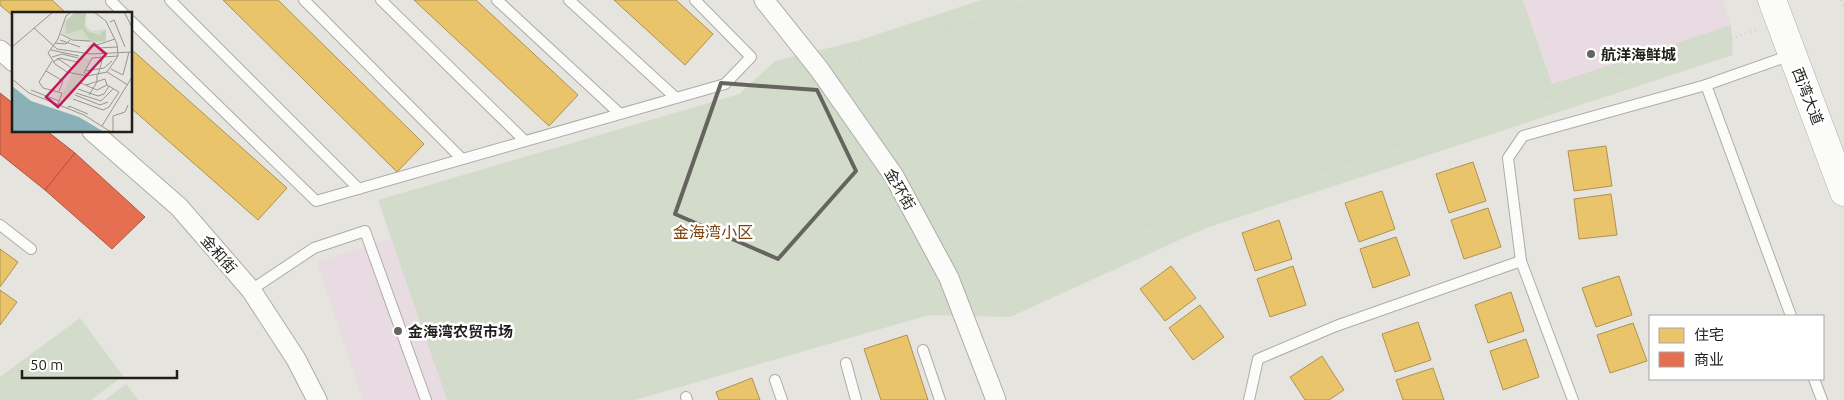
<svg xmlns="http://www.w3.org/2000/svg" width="1844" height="400" viewBox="0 0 1844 400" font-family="Ubuntu,'Noto Sans SC',sans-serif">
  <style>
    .commercial { fill: #e8dbe1 }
    .green { fill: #d3dccb }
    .homes { fill: #e9c46a; stroke: #ad9252 }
    .shops { fill: #e76f51; stroke: #ac5741 }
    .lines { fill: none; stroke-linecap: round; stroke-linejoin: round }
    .service-casing { stroke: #aeaca8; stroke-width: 12 }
    .minor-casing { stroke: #aeaca8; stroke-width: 21 }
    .secondary-casing { stroke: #aeaca8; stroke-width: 29 }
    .path { stroke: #d1d0ce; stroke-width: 3; stroke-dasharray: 1 4; stroke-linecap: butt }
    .service { stroke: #fbfbfa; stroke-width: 10 }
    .minor { stroke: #fbfbfa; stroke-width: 19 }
    .secondary { stroke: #fbfbfa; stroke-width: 28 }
    .marked { fill: none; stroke: #66645f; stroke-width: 4; stroke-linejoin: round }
    .poi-dot { fill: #66645f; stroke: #fff; stroke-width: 2 }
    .labels { text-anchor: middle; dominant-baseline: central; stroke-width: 5; stroke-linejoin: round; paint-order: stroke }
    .poi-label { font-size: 15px; font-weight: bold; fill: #211f1b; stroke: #fff; text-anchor: start }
    .street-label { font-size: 15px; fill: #211f1b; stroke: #fff }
    .neighbourhood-label { font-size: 16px; fill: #7d4310; stroke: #fff }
    .inset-road { fill: none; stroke: #979590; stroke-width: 1 }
    .view { fill: #c2185b; fill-opacity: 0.15; stroke: #c2185b; stroke-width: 2.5 }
    .inset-edge { fill: none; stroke: #211f1b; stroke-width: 2.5 }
  </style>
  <rect width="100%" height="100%" fill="#e6e4de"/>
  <!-- commercial -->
  <g class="commercial">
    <path d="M1523,0H1722L1731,25L1552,84Z"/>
    <path d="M422,228L479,400H363L317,262Z"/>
  </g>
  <!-- green -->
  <g class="green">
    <path d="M981,0H1523L1552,84L1731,25L1733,55L1206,228L1010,317L929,315L635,400H447L378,200L739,94L775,61L857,41Z"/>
    <path d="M80,318L123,376L91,400H0V377Z"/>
    <path d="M126,384L138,400H105Z"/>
  </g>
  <!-- homes -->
  <g class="homes">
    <path d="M0,0H52L67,14H14V17L0,5Z"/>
    <path d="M223,0H278L424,144L397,172Z"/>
    <path d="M414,0H476L578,95L549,126Z"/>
    <path d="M614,0H676L713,34L685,65Z"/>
    <path d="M131,49L287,188L258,220L131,108Z"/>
    <path d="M1606,146L1612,186L1574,191L1568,151Z"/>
    <path d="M1473,162L1486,201L1449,213L1436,174Z"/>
    <path d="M1382,191L1395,229L1359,242L1345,203Z"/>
    <path d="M1611,194L1617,235L1579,239L1574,199Z"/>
    <path d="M1488,208L1501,247L1464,259L1451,220Z"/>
    <path d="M1279,220L1292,259L1255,271L1242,233Z"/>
    <path d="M1396,237L1410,275L1373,288L1360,249Z"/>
    <path d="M0,249L18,262L0,287Z"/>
    <path d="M1171,266L1196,298L1165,321L1140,289Z"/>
    <path d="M1293,266L1306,305L1270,317L1257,279Z"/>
    <path d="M1619,276L1632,315L1596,327L1582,288Z"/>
    <path d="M0,290L17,302L0,325Z"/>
    <path d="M1511,292L1524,331L1488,343L1475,305Z"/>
    <path d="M1200,305L1224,337L1193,360L1169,328Z"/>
    <path d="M1418,322L1431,360L1395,372L1382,334Z"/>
    <path d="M1633,323L1647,361L1610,373L1597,335Z"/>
    <path d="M907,335L928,400H881L864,349Z"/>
    <path d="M1526,339L1539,377L1503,390L1490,351Z"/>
    <path d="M1322,356L1344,390L1329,400H1305L1290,377Z"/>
    <path d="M1433,368L1444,400H1403L1396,380Z"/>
    <path d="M752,378L760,400H719L716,392Z"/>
  </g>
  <!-- shops -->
  <g class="shops">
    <path d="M0,93L14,104V131H47L75,153L45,190L0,154Z"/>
    <path d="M75,153L145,217L112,249L45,190Z"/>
  </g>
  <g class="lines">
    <defs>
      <g id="service">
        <path d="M170,0L359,189"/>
        <path d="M304,0L462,159"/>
        <path d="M381,0L525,141"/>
        <path d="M497,0L620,114"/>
        <path d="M569,0L676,98"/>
        <path d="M111,1L124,14"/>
        <path d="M131,21L316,201L725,84L751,57L695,0"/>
        <path d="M1706,85L1791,316"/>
        <path d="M0,225L31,249"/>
        <path d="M251,290L314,248L365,231L426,400"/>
        <path d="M923,350L940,400"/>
        <path d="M846,363L856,400"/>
        <path d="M1814,379L1822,400"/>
        <path d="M775,380L782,400"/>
        <path d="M686,397L687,400"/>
        <path d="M1249,400L1258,359L1336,326L1521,261"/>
        <path d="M1573,400L1521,261L1508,158L1523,136L1706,85L1791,55"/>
      </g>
      <g id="minor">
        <path d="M764,0L819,69L894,176L949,278L996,400"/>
        <path d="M0,50L14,62"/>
        <path d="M92,131L179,207L251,290L296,359L317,400"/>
      </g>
      <path id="secondary" d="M1772,0L1844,192"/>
    </defs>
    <!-- service casing -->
    <use href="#service" class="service-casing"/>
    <!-- minor casing -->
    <use href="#minor" class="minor-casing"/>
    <!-- secondary casing -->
    <use href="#secondary" class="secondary-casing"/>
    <!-- path -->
    <g class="path">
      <path d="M1041,0L858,58L928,166L985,278L1756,30"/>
      <path d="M1841,0L1844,8"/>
    </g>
    <!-- service -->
    <use href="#service" class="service"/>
    <!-- minor -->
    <use href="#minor" class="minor"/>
    <!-- secondary -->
    <use href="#secondary" class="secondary"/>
  </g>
  <!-- marked area -->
  <path class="marked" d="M721,83L817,90L856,171L778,259L675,214Z"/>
  <!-- markers -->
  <g class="poi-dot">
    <circle cx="1591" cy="54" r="5"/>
    <circle cx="398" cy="331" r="5"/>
  </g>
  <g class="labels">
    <!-- poi labels -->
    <g class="poi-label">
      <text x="1601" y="54">航洋海鲜城</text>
      <text x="408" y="331">金海湾农贸市场</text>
    </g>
    <!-- street labels -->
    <g class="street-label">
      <text transform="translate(1808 96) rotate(69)">西湾大道</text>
      <text transform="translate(900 189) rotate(60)">金环街</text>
      <text transform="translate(219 254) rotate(49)">金和街</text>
    </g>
    <!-- neighbourhood labels -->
    <g class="neighbourhood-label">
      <text x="713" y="232">金海湾小区</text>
    </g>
  </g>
  <!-- overview -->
  <g transform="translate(12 12)">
    <rect width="120" height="120" fill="#e6e4de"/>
    <path d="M63,0H74V14L80,19L94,17V29L83,32L82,36L73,35L80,31L60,27L50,21L53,10ZM68,44L78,48L56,95L59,88L51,85L47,91Z" fill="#d3dccb"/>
    <path d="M63,0L74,1L72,14L77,20L87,23L94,17V29L79,30L70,17L55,22L53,10Z" fill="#c3d0b8"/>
    <path d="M0,74L19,89L67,105L92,120H0Z" fill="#8ab1b8"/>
    <path class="inset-road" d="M59,0L54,4L46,27L36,41L43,52L55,60L75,64L95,60L106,44L105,32L94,9L82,0M112,0L120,15M98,10L102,8L113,35M22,16L45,37L79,42L120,40M49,22L60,28L78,29M48,28L68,35M43,31L54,32L58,28M85,33L103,27M0,35L41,0M86,36L106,35M39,38L67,44M40,45L50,42L66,46M45,46L61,57M40,49L27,70L31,76L50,81L46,92M41,50L48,46L65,50M99,57L111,63L117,40M34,59L51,69L47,79M74,59L92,56L100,49M95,60L116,73M75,62L72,61L80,46L91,45M86,63L91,45L106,44M0,67L17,81L72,103L99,120M74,73L93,67L95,73M66,77L86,84L92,82L97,74M19,78L47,89M64,81L89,89L101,77M63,83L88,93L96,90M77,83L85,70V63M61,87L91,98L97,95L107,80L95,73L85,78L69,71M56,96L57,94L76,102M90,114L120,65M101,120V104L113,100L116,93"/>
    <path class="view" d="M82,32L94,42L46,95L34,85Z"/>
    <rect width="120" height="120" class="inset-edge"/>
  </g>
  <!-- legend -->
  <rect x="1649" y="315" width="175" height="65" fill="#ffffff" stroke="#a6a5a4"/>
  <rect x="1659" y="328" width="25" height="15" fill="#e9c46a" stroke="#a6a5a4"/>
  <text x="1694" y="340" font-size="15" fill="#211f1b">住宅</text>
  <rect x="1659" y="352" width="25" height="15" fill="#e76f51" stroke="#a6a5a4"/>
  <text x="1694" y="365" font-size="15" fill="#211f1b">商业</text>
  <!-- scale -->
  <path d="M22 370v8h155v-8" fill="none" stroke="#211f1b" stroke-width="2.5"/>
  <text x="30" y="370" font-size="15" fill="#211f1b" stroke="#ffffff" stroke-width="4" paint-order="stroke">50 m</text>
</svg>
